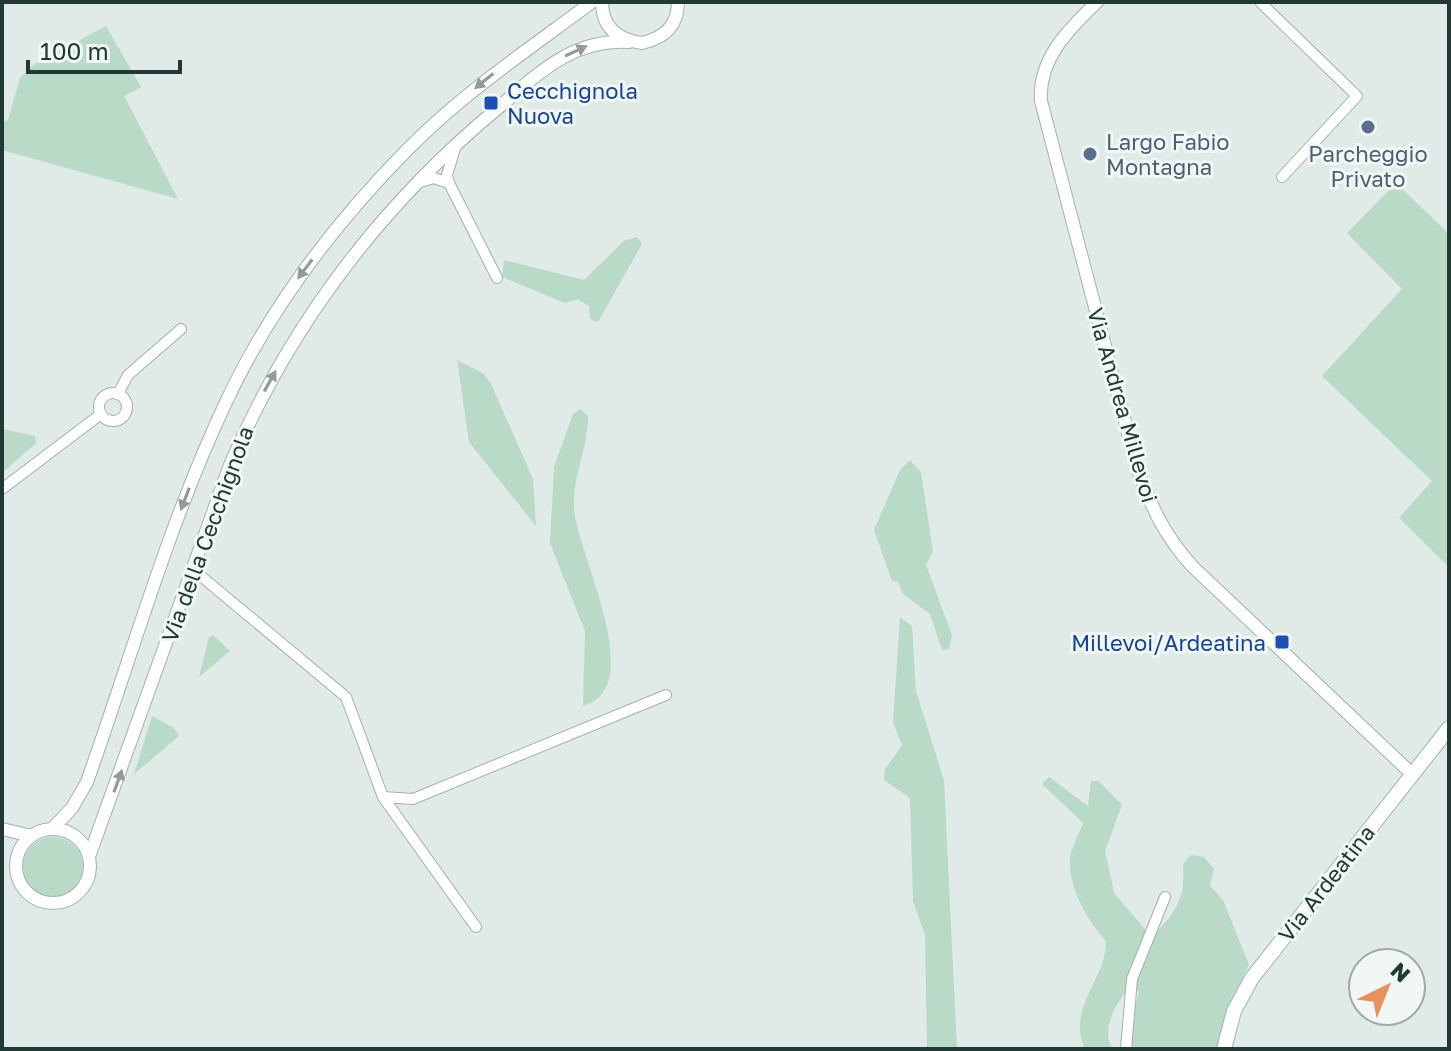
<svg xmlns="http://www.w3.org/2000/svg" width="1451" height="1051" viewBox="0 0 1451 1051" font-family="'Golos Text',sans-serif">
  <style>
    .green { fill: #b9dac6 }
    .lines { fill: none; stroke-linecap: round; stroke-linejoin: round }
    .minor-casing { stroke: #a3b1ad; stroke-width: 12 }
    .tertiary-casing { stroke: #a3b1ad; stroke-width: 14 }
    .secondary-casing { stroke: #9fb5af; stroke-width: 16 }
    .minor { stroke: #fff; stroke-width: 10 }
    .tertiary { stroke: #fff; stroke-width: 12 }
    .secondary { stroke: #fff; stroke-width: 14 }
    .oneway { fill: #909c9a }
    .transit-dot { fill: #1a4fb4; stroke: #f0f7f4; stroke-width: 3 }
    .service-dot { fill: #5c6f8a; stroke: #f0f7f4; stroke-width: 3 }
    .labels { text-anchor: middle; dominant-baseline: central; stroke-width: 6; stroke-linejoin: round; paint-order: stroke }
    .transit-label { font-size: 22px; fill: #164399; stroke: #f0f7f4; text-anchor: start }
    .service-label { font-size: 22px; fill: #4e5e75; stroke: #f0f7f4; text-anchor: start }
    .street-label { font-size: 22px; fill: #213935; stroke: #f0f7f4 }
  </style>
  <rect width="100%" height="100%" fill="#e0eae6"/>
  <!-- green -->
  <g class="green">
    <path d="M106,26L141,87L124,96L178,199L2,150V123L8,120L20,78L33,65Z"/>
    <path d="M1396,183L1449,234V567L1399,518L1432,481L1322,376L1402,289L1347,233Z"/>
    <path d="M637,237L642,244L598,322L590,319L589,306L578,299L565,303L502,277L504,260L584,280L624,241Z"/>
    <path d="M457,360L484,374L491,384L533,479L536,526L469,442Z"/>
    <path d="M581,409L588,417C588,448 572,477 574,508C576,552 650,687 583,706L585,631L550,543L554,467L573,414Z"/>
    <path d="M2,429L35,436L36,443L2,473Z"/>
    <path d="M910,460L921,472L933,552L926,565L952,635L949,649L942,650L930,614L903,594L898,582L892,581L874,530L900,470Z"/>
    <path d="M900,617L912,626L916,691L944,781L957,1049H927L925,935L913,901L910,798L884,780L885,769L902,746L893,722Z"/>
    <path d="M213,635L230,651L199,677L209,637Z"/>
    <path d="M152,716L174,728L179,736L134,774Z"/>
    <path d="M1049,777L1088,806L1091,781H1099L1122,805L1105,851L1114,893L1145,929L1155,933C1177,912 1186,896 1183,864L1191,855L1204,857L1214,869L1210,886L1223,900L1249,965L1226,1012L1216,1049H1129L1124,1035L1139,993L1132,983C1118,1002 1100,1025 1112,1049H1085C1066,1008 1106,981 1106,941C1087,920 1065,883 1071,853C1074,843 1080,832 1083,823L1042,784Z"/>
    <circle cx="53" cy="867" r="30"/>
  </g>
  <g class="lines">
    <defs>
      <g id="minor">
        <path d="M1260,2L1357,96L1282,177"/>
        <path d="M456,145L447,175L449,183L497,278"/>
        <path d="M417,183L434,178L449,183"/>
        <circle cx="113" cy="407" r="14"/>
        <path d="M118,394L128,375L181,329"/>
        <path d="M2,489L101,414"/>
        <path d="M196,559V570L202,577L346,697L383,797L476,927"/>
        <path d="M383,797L413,799L666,695"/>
        <path d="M1126,1049L1132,979L1165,897"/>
      </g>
      <g id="tertiary">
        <path d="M602,2C602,28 618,40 642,43C664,38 678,26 678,2"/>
        <path d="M1097,2C1068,30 1038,59 1041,101L1137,468C1151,506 1164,535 1192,566L1412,774"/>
        <circle cx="53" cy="866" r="37"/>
        <path d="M2,829L32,836"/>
        <path d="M52,829L72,808L87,782C132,655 169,522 227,400C271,307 335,223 407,150C464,92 528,50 592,2"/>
        <path d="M90,854L230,465C291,323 380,206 498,108C539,73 573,38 629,42"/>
      </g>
      <path id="secondary" d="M1224,1049L1234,1011L1252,978L1449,728"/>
    </defs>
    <!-- minor casing -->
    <use href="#minor" class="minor-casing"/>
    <!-- tertiary casing -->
    <use href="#tertiary" class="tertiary-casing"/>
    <!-- secondary casing -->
    <use href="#secondary" class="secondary-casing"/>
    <!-- minor -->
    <use href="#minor" class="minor"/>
    <!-- tertiary -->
    <use href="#tertiary" class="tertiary"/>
    <!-- secondary -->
    <use href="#secondary" class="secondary"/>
  </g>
  <!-- one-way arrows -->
  <defs><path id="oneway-solid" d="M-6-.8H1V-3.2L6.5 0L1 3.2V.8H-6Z" transform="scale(2)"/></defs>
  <g class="oneway">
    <use href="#oneway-solid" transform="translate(576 51) rotate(-25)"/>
    <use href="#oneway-solid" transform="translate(484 81) rotate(141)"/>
    <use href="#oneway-solid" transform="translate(305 269) rotate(127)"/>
    <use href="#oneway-solid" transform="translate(270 381) rotate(-61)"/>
    <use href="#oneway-solid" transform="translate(185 499) rotate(111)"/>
    <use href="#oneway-solid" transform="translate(118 781) rotate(-70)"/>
  </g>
  <!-- markers -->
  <g class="transit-dot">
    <rect x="483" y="95" width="16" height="16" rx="4"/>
    <rect x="1274" y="634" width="16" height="16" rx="4"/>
  </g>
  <g class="service-dot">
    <circle cx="1368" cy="127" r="8"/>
    <circle cx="1090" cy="154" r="8"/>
  </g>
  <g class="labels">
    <!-- transit labels -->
    <g class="transit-label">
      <text x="507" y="90">Cecchignola<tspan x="507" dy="25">Nuova</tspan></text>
      <text x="1266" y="642" text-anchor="end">Millevoi/Ardeatina</text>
    </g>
    <!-- service labels -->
    <g class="service-label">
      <text x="1106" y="141">Largo Fabio<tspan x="1106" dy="25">Montagna</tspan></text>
      <text x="1368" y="153" text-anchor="middle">Parcheggio<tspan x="1368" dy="25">Privato</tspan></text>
    </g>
    <!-- street labels -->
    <g class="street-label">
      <text transform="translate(1123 405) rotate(74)">Via Andrea Millevoi</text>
      <text transform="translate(207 534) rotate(-70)">Via della Cecchignola</text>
      <text transform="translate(1326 883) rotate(-52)">Via Ardeatina</text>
    </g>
  </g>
  <!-- border -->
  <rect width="1451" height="1051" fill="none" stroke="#213935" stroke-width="8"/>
  <!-- north arrow -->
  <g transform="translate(1387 987) rotate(43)"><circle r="38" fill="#f0f7f4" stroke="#9daba8" stroke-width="2"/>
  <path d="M0-6L14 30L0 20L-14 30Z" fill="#ea905d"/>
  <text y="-12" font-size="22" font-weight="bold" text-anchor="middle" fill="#213935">N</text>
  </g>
  <!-- scale -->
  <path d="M28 60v12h152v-12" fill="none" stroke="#213935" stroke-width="4"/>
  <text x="40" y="60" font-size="24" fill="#213935" stroke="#f0f7f4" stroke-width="6" paint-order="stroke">100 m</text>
</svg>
